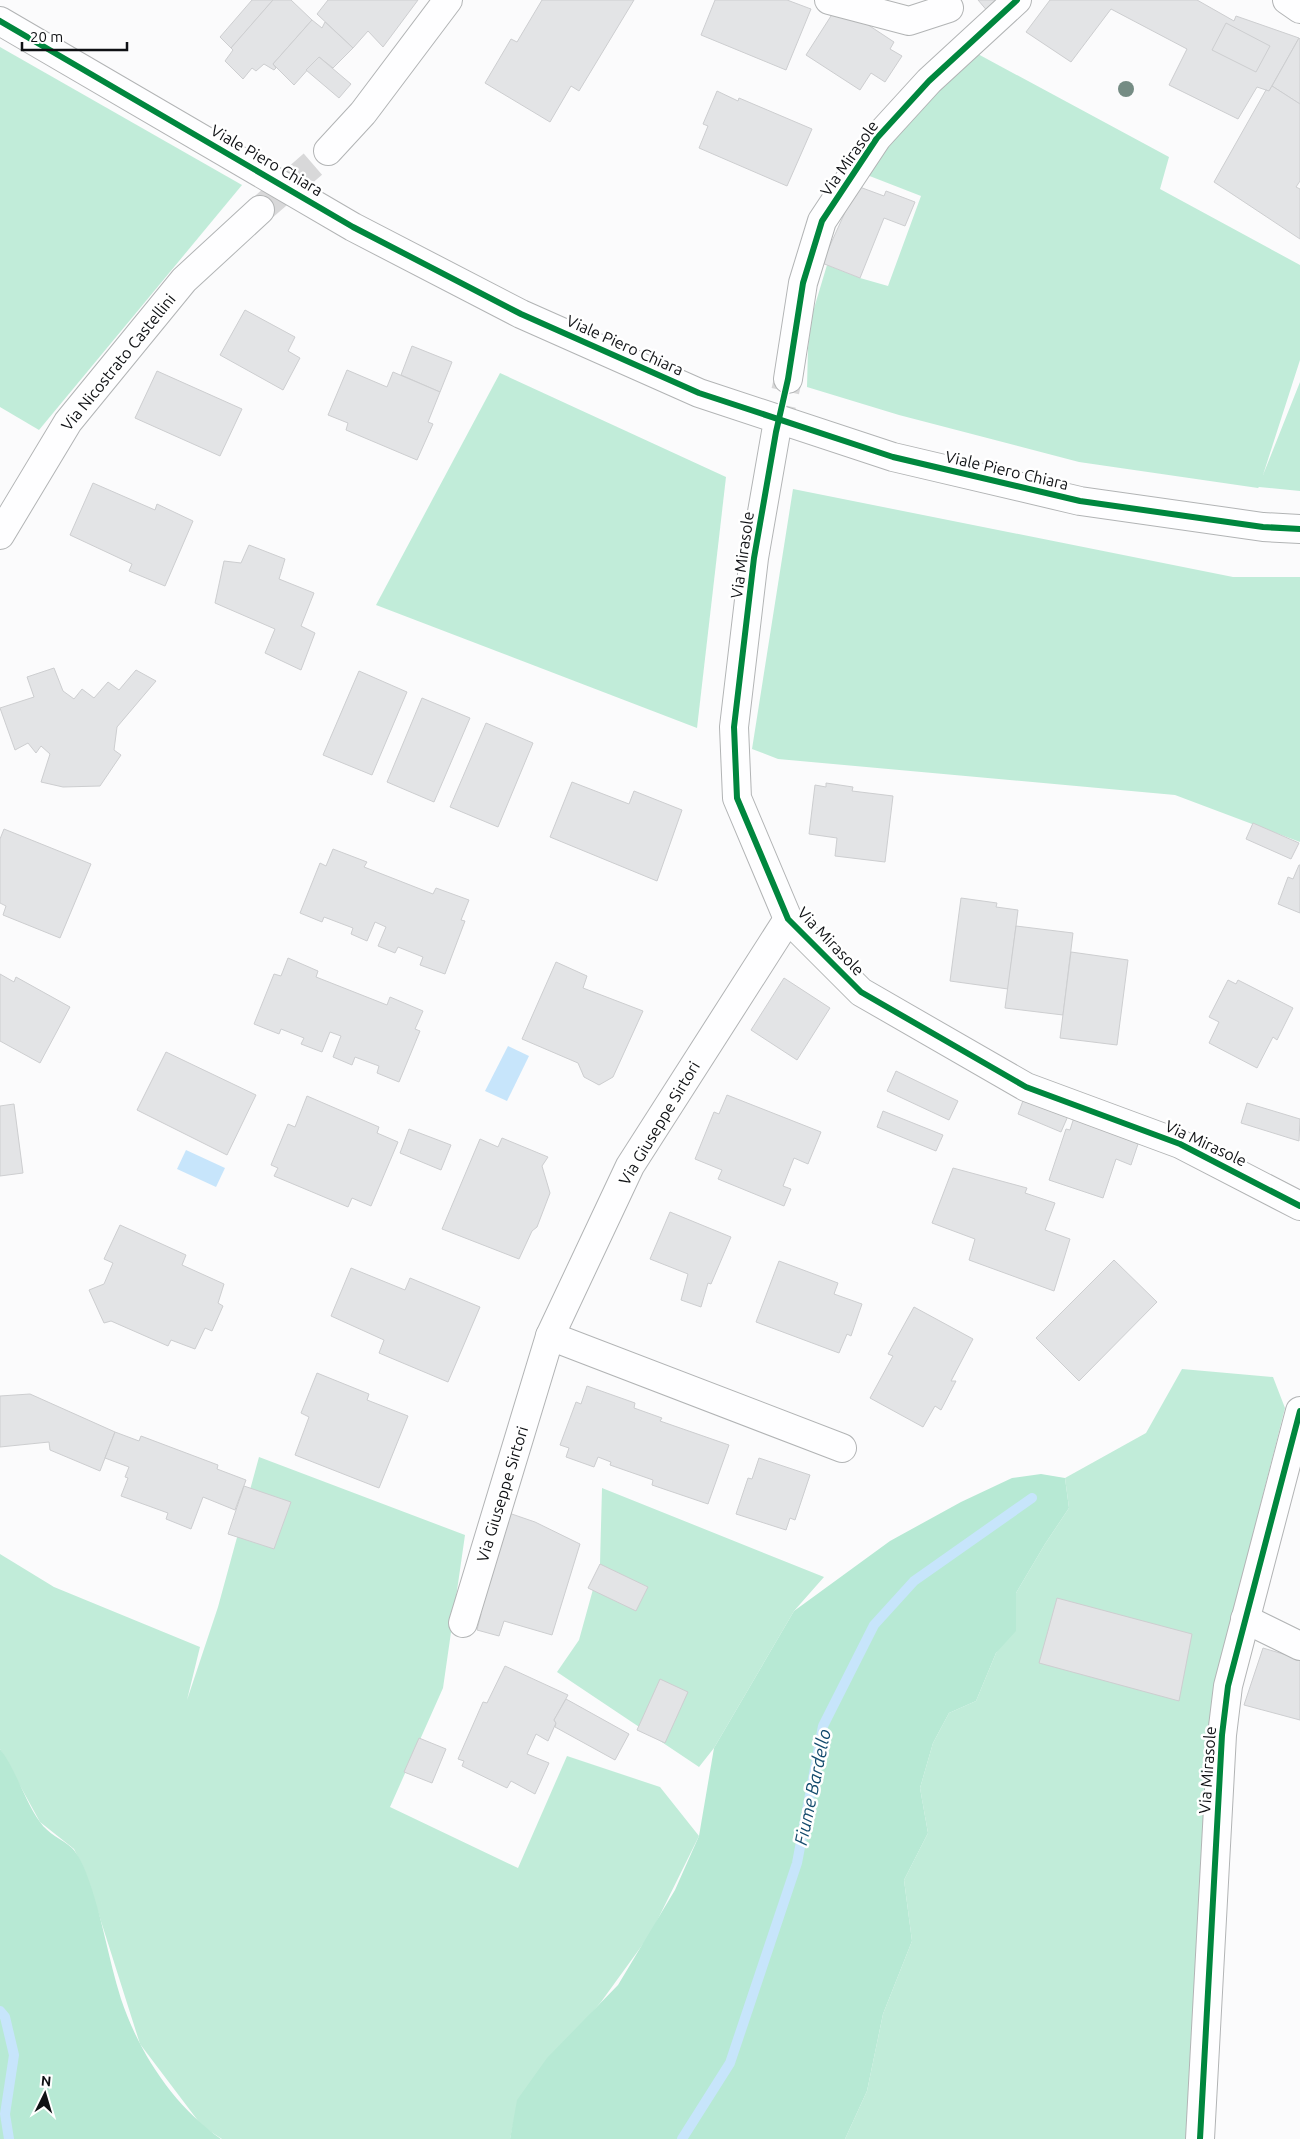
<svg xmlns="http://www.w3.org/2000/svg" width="1300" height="2139" viewBox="0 0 1300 2139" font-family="Ubuntu,sans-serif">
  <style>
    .green { fill: #c1ecd9 }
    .forest { fill: #b7e9d4 }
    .water { fill: #c7e5fb }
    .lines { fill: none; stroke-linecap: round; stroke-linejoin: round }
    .stream { stroke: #c7e5fb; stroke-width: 10 }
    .building { fill: #e3e4e6; stroke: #cdced0 }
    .street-tunnel { stroke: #d8d8d9; stroke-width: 28; stroke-dasharray: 28 14; stroke-linecap: butt }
    .street-casing { stroke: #b2b4b5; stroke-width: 30 }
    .secondary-casing { stroke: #b2b4b5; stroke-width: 30 }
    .street { stroke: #fefeff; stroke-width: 28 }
    .secondary { stroke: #fefeff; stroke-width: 28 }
    .cycleway-casing { stroke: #fff; stroke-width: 9 }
    .cycleway { stroke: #00873e; stroke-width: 6 }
    .tree { fill: #758c84 }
    .labels { text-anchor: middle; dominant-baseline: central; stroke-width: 5; stroke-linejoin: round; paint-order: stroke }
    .street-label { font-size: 16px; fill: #0f1114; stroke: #fff }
    .water-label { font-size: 18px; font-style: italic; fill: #144b6d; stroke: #fff }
  </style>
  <rect width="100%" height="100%" fill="#fbfbfc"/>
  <!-- green -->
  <g class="green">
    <path d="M0,47L242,185L39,430L0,407Z"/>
    <path d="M976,53L1169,157L1160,189L1300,265V360L1263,475L1300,382V491L1259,487L1258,488L1079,462L899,415L807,387L808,348L812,315L827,265L860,278L888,286L921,196L867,175L870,165L917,111Z"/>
    <path d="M500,373L726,477L697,728L376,605Z"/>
    <path d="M793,489L1233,577H1300V842L1175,795L778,759L752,749Z"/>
    <path d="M1182,1369L1273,1377L1285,1408L1214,1687L1190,2139H845L867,2091L883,2014L912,1941L904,1880L928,1833L920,1788L933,1743L949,1713L976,1701L996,1653L1015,1625L1016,1593L1045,1544L1069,1508L1065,1478L1146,1433Z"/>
    <path d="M259,1457L465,1535L443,1688L390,1807L518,1868L567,1756L660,1787L699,1836L651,1933L601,2002L519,2098L510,2139H222L202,2126L140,2044L86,1874L74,1849L40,1822L0,1749V1554L54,1587L200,1647L187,1700L218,1607Z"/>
    <path d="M602,1488L824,1577L794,1611L714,1748L699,1767L557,1672L579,1640L600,1564Z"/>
  </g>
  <!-- forest -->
  <g class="forest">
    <path d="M1041,1474L1065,1478L1069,1508L1045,1544L1016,1593V1631L996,1653L976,1701L949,1713L933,1743L920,1788L928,1833L904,1880L912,1941L883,2014L867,2091L845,2139H510L517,2100L547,2058L618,1985L675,1890L699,1836L714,1748L794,1611L890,1541L961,1502L1012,1478Z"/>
    <path d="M0,1749C17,1771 24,1800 40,1822C48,1834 62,1839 72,1848C78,1854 84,1867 87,1875C102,1915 108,1958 121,1999C139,2053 174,2106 221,2139H0Z"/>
  </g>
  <!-- water -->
  <g class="water">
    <path d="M508,1046L529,1056L507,1101L485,1091Z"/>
    <path d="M186,1150L225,1168L216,1187L177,1169Z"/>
  </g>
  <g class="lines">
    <!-- stream -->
    <g class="stream">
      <path d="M0,2011L5,2017L14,2055L5,2114L9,2139"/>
      <path d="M682,2139L730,2063L797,1863L823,1726L874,1625L914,1581L1032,1498"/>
    </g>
  </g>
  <!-- building -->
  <g class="building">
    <path d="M252,0H273L231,48L220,37Z"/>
    <path d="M273,0H291L312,20L273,64L276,68L274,70L264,64L256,71L252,68L243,79L225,61L233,50L231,48Z"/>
    <path d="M328,0H418L383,47L368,31L353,48L317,14Z"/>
    <path d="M542,0H634L579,91L571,86L550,122L485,83L511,39L517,42Z"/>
    <path d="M715,0H787L811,9L786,70L701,35Z"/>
    <path d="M978,0H1005L989,13Z"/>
    <path d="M1050,0H1197L1234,21L1236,16L1299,38L1269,91L1257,87L1238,119L1169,85L1187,49L1111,9L1071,62L1026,32Z"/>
    <path d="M838,5L894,42L890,49L902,56L885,82L871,73L860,90L806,55Z"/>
    <path d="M312,20L322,28L325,22L353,48L333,68L319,57L294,85L273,64Z"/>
    <path d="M1226,23L1270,46L1256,72L1212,50Z"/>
    <path d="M1299,38L1300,39V104L1272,86Z"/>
    <path d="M319,57L351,84L339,98L306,70Z"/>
    <path d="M1272,86L1300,104V181L1296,187L1300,189V239L1214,182L1266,90L1269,91Z"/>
    <path d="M717,91L738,101L739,98L812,129L787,186L699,148L708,126L703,124Z"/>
    <path d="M857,186L884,196L886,191L915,202L905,226L884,218L860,278L822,263Z"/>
    <path d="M245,310L295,337L288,351L300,358L283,390L220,355Z"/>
    <path d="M412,346L452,362L440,392L401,375Z"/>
    <path d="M347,370L387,387L393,372L440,392L428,422L433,424L417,460L346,430L348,423L328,415Z"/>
    <path d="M157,371L242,409L220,456L135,418Z"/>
    <path d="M93,483L155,510L157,504L193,521L165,586L129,571L132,564L70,535Z"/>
    <path d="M249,545L285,559L279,579L314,593L301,626L315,633L301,670L265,653L275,629L215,603L224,561L241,563Z"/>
    <path d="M54,668L63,691L74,699L82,689L94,698L108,682L119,690L136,670L156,681L117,727L114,750L121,755L100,786L63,787L41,782L50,754L41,746L36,753L28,743L15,750L0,708L34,697L27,677Z"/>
    <path d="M359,671L407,692L372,775L323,755Z"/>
    <path d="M422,698L470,718L434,802L387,782Z"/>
    <path d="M486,723L533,743L498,827L450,807Z"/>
    <path d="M572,782L629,804L634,791L682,810L657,881L550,837Z"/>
    <path d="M826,783L853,787L852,791L893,796L885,862L835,856L837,838L809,834L815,785L826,787Z"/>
    <path d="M1253,823L1299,843L1291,859L1246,839Z"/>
    <path d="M4,829L91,864L60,938L3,915L6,906L0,903V839Z"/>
    <path d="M333,849L367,862L364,867L433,894L436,888L469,900L461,920L465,921L445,974L420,965L423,957L398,947L395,953L378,946L386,927L375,922L367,941L351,934L353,928L324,917L322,922L300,913L320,863L326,866Z"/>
    <path d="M1299,865H1300V913L1278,904L1288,877L1293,879Z"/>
    <path d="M961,898L997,903L996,907L1018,910L1008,989L950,981Z"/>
    <path d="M1016,926L1073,933L1063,1015L1005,1008Z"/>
    <path d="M1071,952L1128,960L1117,1045L1060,1038Z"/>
    <path d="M288,958L318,971L316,977L387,1005L390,997L423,1011L415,1029L420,1031L399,1082L377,1073L379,1066L355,1057L352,1065L333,1057L341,1036L330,1032L322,1052L301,1044L304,1038L281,1029L279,1034L254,1024L274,974L281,976Z"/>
    <path d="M556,962L587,976L583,988L643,1011L613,1077L599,1085L584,1077L578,1063L522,1039Z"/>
    <path d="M0,974L14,982L16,977L70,1007L40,1063L0,1041Z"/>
    <path d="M784,978L830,1008L797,1060L751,1030Z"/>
    <path d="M1228,980L1236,984L1238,980L1293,1008L1277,1040L1273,1037L1257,1068L1209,1043L1219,1022L1209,1017Z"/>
    <path d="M166,1052L256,1095L227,1155L137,1110Z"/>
    <path d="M896,1071L958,1101L949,1120L887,1091Z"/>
    <path d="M727,1095L821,1132L808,1164L794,1158L783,1186L791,1189L784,1206L718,1179L722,1170L695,1159L714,1112L719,1114Z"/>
    <path d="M307,1096L379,1127L377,1133L398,1142L371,1206L352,1198L348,1207L274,1176L278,1168L271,1165L288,1124L295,1127Z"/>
    <path d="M1024,1098L1068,1116L1061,1132L1018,1114Z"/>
    <path d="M1247,1103L1300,1119L1299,1141L1241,1123Z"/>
    <path d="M14,1104L23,1173L0,1176V1106Z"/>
    <path d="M883,1111L943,1135L936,1151L877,1127Z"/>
    <path d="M1076,1111L1142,1132L1131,1165L1116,1159L1103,1198L1049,1180L1066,1129L1070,1130Z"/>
    <path d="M409,1129L451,1145L441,1170L400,1153Z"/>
    <path d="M502,1138L548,1157L542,1166L550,1193L537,1227L532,1231L519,1259L442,1229L480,1139L498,1147Z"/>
    <path d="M953,1168L1027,1188L1025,1193L1055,1203L1045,1230L1070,1239L1054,1291L969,1260L975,1239L932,1223Z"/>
    <path d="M670,1212L731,1237L711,1284L708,1283L701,1307L681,1300L688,1274L650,1259Z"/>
    <path d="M120,1225L186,1255L182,1265L224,1284L218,1303L223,1306L212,1331L205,1328L195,1349L171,1340L168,1346L111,1321L104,1323L89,1290L104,1284L113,1263L104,1259Z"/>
    <path d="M1114,1260L1157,1302L1079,1381L1036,1338Z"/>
    <path d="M779,1261L838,1283L834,1294L862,1304L851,1336L847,1334L839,1353L756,1322Z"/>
    <path d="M351,1268L405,1290L410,1278L480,1307L448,1382L379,1353L384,1340L331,1316Z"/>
    <path d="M914,1307L973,1339L951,1381H956L941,1410L935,1406L923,1427L870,1398L893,1356L888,1354Z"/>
    <path d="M317,1373L369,1394L367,1400L408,1416L379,1488L295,1455L309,1417L301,1413Z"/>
    <path d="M587,1386L635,1403L634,1408L662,1418L660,1421L729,1445L708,1504L652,1485L653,1480L610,1465L611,1462L598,1457L594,1467L566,1457L569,1448L560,1445L576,1402L581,1404Z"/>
    <path d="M30,1394L115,1432L100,1471L50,1450L49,1442L0,1447V1396Z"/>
    <path d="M115,1432L139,1441L141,1436L218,1465L217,1469L246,1480L235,1510L203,1497L191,1529L166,1519L168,1513L121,1496L128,1478L125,1477L129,1467L105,1458Z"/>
    <path d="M759,1458L810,1475L795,1520L790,1518L786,1530L736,1514L748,1478L752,1479Z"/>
    <path d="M244,1486L291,1502L274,1549L228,1534Z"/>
    <path d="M503,1511L535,1522L580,1544L552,1635L504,1621L499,1636L477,1630L481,1614L477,1613Z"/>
    <path d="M600,1564L648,1587L636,1611L588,1588Z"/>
    <path d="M1057,1598L1192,1634L1179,1701L1039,1663Z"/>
    <path d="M1263,1648L1300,1659V1720L1244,1705Z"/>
    <path d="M505,1666L568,1695L554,1720L556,1723L548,1741L536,1734L527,1754L549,1763L535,1794L511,1781L507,1788L462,1766L464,1761L458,1759L483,1702L487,1703Z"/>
    <path d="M660,1679L688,1692L665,1743L637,1730Z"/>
    <path d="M566,1699L629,1734L615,1760L555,1727L556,1723L554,1720Z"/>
    <path d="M419,1738L446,1749L432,1783L404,1772Z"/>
  </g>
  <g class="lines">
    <!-- street-tunnel -->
    <g class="street-tunnel">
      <path d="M260,210L328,151"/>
      <path d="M776,432L788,379"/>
    </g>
    <defs>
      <g id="street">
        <path d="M829,0L909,21L949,8"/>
        <path d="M1287,0L1300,9"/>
        <path d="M328,151L363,113L448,0"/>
        <path d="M788,379L803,283L822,221L877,138L929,81L1017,0"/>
        <path d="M776,432L754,558L734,727L737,798L788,919L861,992L1026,1087L1180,1144L1300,1206"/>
        <path d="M0,535L68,422L184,280L260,210"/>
        <path d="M550,1336L842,1448"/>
        <path d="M1245,1619L1300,1646"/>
        <path d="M463,1623L550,1336L630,1166L788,919"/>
        <path d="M1200,2139L1222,1735L1228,1686L1300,1411"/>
      </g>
      <path id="secondary" d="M0,21L353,227L521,314L699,393L893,457L1080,501L1263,527L1300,529"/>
    </defs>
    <!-- street casing -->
    <use href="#street" class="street-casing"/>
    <!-- secondary casing -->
    <use href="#secondary" class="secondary-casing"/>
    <!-- street -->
    <use href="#street" class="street"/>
    <!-- secondary -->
    <use href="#secondary" class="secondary"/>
    <defs>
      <g id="cycleway">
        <path d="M1017,0L929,81L877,138L822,221L803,283L788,379L776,432L754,558L734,727L737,798L788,919L861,992L1026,1087L1180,1144L1300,1206"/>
        <path d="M0,21L353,227L521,314L699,393L893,457L1080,501L1263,527L1300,529"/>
        <path d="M1200,2139L1222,1735L1228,1686L1300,1411"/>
      </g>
    </defs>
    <!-- cycleway casing -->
    <use href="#cycleway" class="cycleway-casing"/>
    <!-- cycleway -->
    <use href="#cycleway" class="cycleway"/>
  </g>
  <!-- trees -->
  <circle class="tree" cx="1126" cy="89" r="8"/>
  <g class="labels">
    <!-- street labels -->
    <g class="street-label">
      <text transform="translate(849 158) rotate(-55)">Via Mirasole</text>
      <text transform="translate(267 160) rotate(30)">Viale Piero Chiara</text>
      <text transform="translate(625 345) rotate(24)">Viale Piero Chiara</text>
      <text transform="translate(118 362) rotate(-51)">Via Nicostrato Castellini</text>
      <text transform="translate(1007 470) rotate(13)">Viale Piero Chiara</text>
      <text transform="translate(742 555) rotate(-82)">Via Mirasole</text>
      <text transform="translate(831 941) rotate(46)">Via Mirasole</text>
      <text transform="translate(659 1123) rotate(-59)">Via Giuseppe Sirtori</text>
      <text transform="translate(1206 1143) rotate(25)">Via Mirasole</text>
      <text transform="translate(502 1494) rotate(-73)">Via Giuseppe Sirtori</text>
      <text transform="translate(1207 1770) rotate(-86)">Via Mirasole</text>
    </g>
    <!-- water labels -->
    <g class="water-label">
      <text transform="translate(812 1787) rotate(-78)">Fiume Bardello</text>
    </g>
  </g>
  <!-- north arrow -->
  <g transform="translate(45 2094) rotate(5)" stroke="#ffffff" stroke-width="4" paint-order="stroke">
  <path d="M0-4L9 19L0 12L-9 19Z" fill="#0f1114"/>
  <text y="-8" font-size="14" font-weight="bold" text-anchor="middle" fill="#0f1114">N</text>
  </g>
  <!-- scale -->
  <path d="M22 42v8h105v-8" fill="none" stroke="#0f1114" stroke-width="2.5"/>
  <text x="30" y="42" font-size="15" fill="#0f1114" stroke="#ffffff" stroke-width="4" paint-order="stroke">20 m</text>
</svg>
